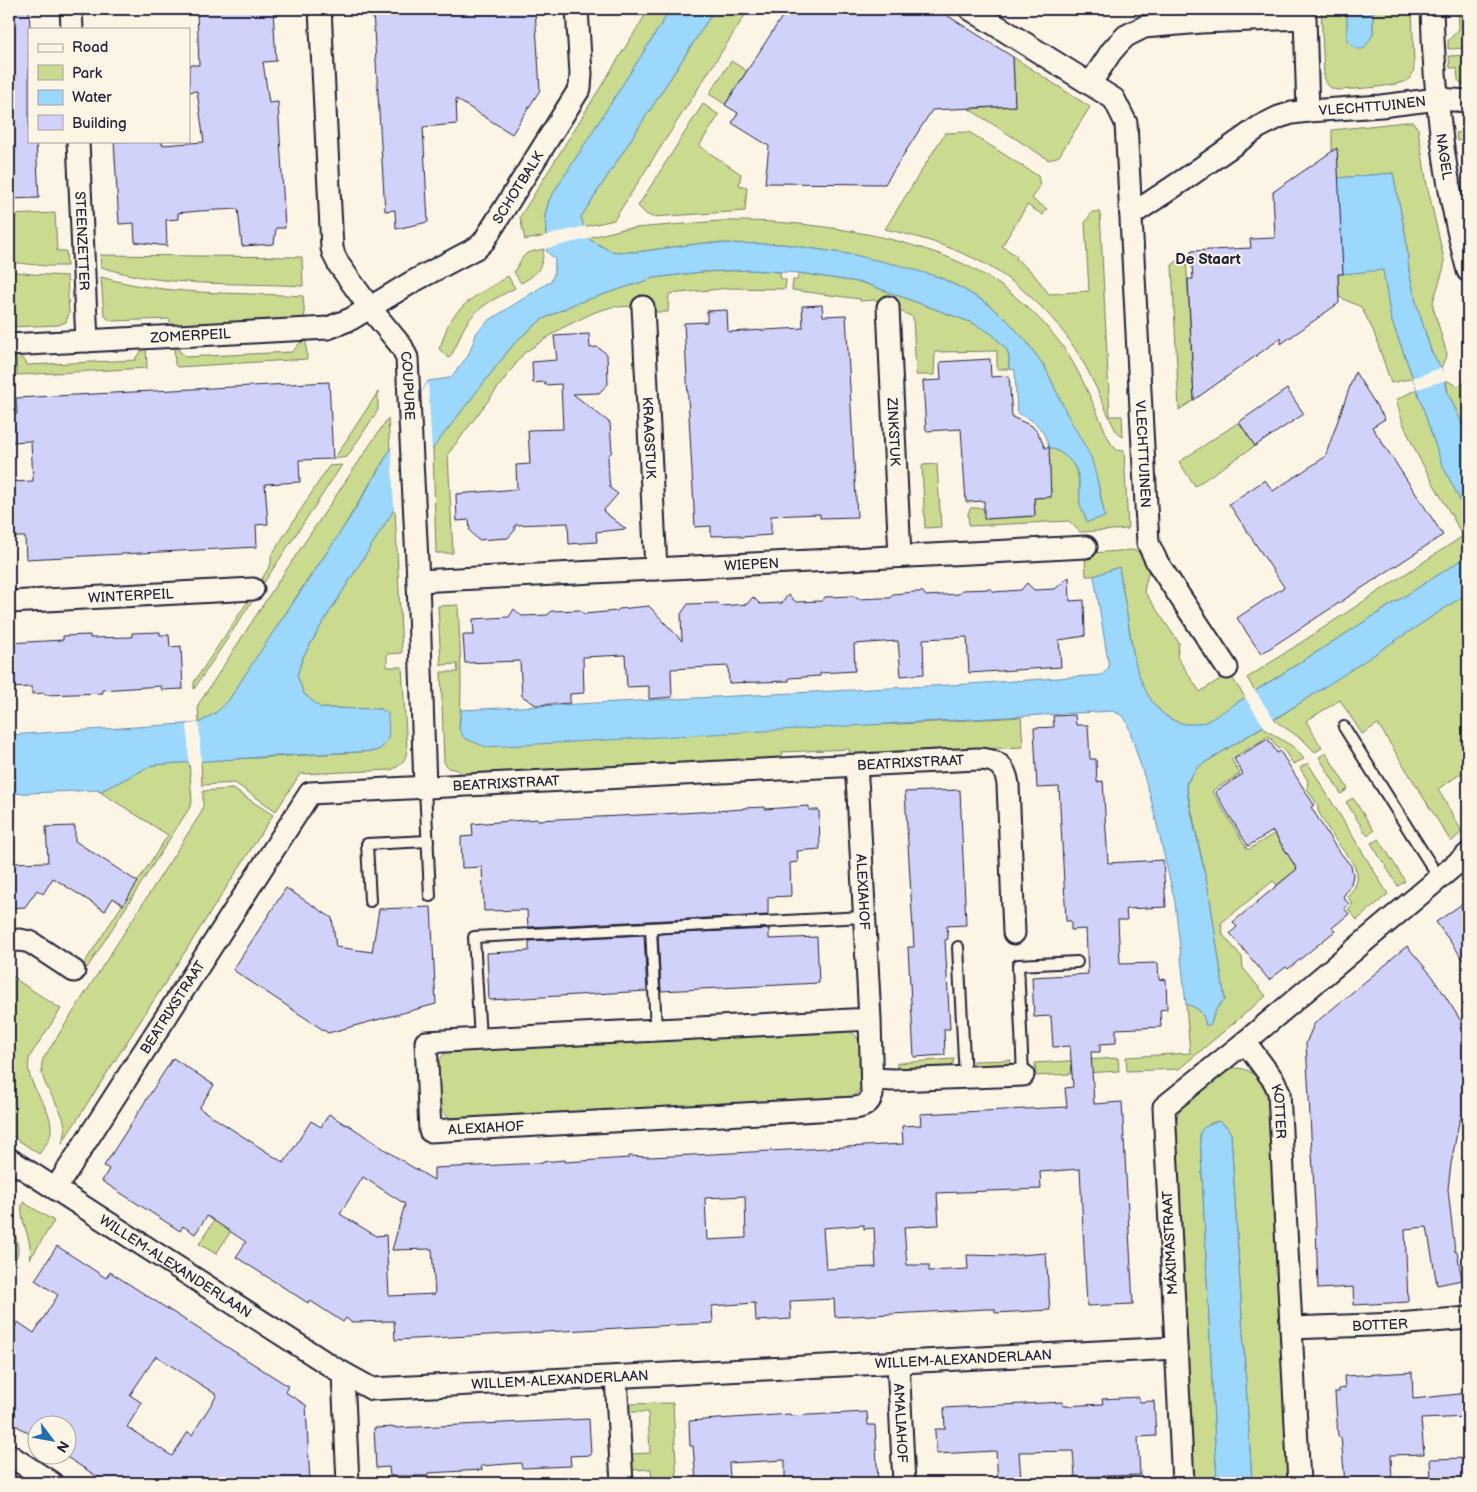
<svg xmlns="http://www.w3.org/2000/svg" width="1477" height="1492" viewBox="0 0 1477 1492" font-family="'Balsamiq Sans',sans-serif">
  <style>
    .green { fill: #cadb8f; stroke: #767e65 }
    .water { fill: #9bd8fc; stroke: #6b8faf }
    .pier { fill: #fcf5e5 }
    .building { fill: #d0d2fa; stroke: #22223b; fill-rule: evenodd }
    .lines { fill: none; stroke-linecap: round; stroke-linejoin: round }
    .lane-casing { stroke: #22223b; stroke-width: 14 }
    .street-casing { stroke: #22223b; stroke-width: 25 }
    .lane { stroke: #fcf5e5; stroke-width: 10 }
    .street { stroke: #fcf5e5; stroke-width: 21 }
    .labels { text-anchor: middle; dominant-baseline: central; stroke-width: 4; stroke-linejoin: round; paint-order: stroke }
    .street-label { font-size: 14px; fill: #22223b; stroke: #fcf5e5 }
    .neighbourhood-label { font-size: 15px; font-weight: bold; fill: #22223b; stroke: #fcf5e5 }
  </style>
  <rect width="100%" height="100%" fill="#fcf5e5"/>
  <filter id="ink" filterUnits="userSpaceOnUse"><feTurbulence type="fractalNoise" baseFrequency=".02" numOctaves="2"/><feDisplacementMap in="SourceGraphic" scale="10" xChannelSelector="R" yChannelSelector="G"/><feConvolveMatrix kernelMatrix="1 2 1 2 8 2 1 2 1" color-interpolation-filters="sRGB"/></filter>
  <g filter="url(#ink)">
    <!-- green -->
    <g class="green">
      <path d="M649,9H671L549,200L545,215L546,236L525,240L520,217Z"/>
      <path d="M715,9H749L614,220L583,227L581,217Z"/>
      <path d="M1321,9H1347V40L1373,34V9H1412L1414,64C1414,70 1413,75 1409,79C1400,87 1352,89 1338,90C1329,89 1325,83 1324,75Z"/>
      <path d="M1458,9H1468V48L1448,49V41L1459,29Z"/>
      <path d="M1468,55V85L1462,84L1458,80L1457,68H1450L1449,56Z"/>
      <path d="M1013,57L1090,107L1059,156L1049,160L969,109L1015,106Z"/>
      <path d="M731,61L747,71L725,104L709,94Z"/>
      <path d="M703,104L719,115L699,146L741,174L739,185L747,187L745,211L652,217L646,214L638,206Z"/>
      <path d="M1468,116V139L1457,141L1456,133L1463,132V122Z"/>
      <path d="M1405,122H1413L1418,129L1427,185L1444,259V267L1433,302V307L1447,354L1441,368L1431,351L1416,302L1409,271L1406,238L1393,173L1338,178L1337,149L1332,151V130Z"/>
      <path d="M969,132L1038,176L1040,186L1032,199L1047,209L1043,215L1027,205L1002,246L1017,256L1016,259L1032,272L1049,294L1089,291L1085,223L1092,212H1100L1110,416H1122L1123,437L1117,433C1104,408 1095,381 1080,357C1054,312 1010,273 962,253C937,242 911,235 885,229L945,133Z"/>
      <path d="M55,213L57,251H66L67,266H47L9,262V215Z"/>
      <path d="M720,221C784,220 847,227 908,244C931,251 954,258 975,270C1008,287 1038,314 1061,344C1077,366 1088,392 1099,417C1104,426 1106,436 1112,445L1117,450L1124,451L1128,529L1080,532L1069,521L969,526L968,513L971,508H984L985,519L1035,516L1034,498L1051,497V488H1049V475L1050,474L1049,447C1078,458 1080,476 1080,504L1105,517L1097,479L1045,367L1026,341L1008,321L985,302L963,289L939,277L854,255L783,244L704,243L636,252H621L610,251L587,238L623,229Z"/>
      <path d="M544,249C542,268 538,274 521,283L514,272C526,253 520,254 544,249Z"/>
      <path d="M1186,254L1194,400L1179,410L1172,265Z"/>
      <path d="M100,255L302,257L303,286C236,282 165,288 101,267Z"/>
      <path d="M1383,269L1391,319L1413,378L1391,383L1373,330L1361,307L1339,297L1338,274Z"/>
      <path d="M750,270L781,272L780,278L786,280L785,289L730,288L669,294L668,312H652L650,305L617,307L615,306L595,312L562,328L524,353L448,454L453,553H436L433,448L516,341L541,320L574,304L654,278L701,272Z"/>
      <path d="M9,271L32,274L67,276L69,313L66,322L58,325L9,327Z"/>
      <path d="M799,273L864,283L973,323L992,334L1007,350L1009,357V369H997V351L935,352L934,375H916L913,317L875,300L860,301V299L792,290L793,280H797Z"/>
      <path d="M508,276L515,288C497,298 475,307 465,326C459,336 457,348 449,358L439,349C443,341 445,331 449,323C462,301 486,290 508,276Z"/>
      <path d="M101,277C167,296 236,292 303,296L305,320L170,327V319L112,321L107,318L104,314Z"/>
      <path d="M306,341L307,359L177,367L175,364L174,346L179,350L185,357L292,352L300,343Z"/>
      <path d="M146,347L147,368L17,375L16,354L26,362L27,365L136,360V357Z"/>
      <path d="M1446,380L1457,386L1465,383L1468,385V436L1448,393Z"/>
      <path d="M1417,389L1441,462L1468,516V556L1255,691L1247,678L1463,536L1418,456L1403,423L1396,400Z"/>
      <path d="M378,392V410L347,457L334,459Z"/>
      <path d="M388,418L390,450L337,538L304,585L229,700L218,711L199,723L198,705L272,591Z"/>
      <path d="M1239,422L1255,446L1195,486L1179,462Z"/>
      <path d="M937,464L941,527L925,528L922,465Z"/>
      <path d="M342,465L261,587L258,585L271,564V556L329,466Z"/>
      <path d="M395,508L402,653L387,654V667H402L407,750C406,761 400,766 391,770L300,774L276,811L235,783L202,785L201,761L376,751C392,744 388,728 387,713L380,709L321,708L304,694L297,675L303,657L322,624Z"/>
      <path d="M1131,550L1137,551L1139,553L1149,569L1144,591L1179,643L1177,657L1200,692L1229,673L1245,697C1234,705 1212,722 1199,724C1170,729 1150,704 1140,680C1134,664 1132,644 1129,627C1126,607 1122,587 1119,567L1094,576H1086L1085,557L1093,553Z"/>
      <path d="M1468,593V769L1438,789L1462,832L1451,842L1378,724L1362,734L1340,700L1306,721L1322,748L1315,752L1303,740L1274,720Z"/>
      <path d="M252,595L255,597L194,689V682Z"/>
      <path d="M458,605C460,646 463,688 459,729L898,724L1021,717L1023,747L850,756L849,749L782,752L783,760L458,777V770L448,768L444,762L441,672H458L457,664L441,665L438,606Z"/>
      <path d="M1264,726L1266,730L1295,748L1304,759L1293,764L1282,747L1278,749L1269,736L1231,759L1240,774L1212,791L1248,850L1275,833L1276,836L1297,869L1277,885L1273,881L1221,923L1223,935L1242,957L1243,968L1266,996L1179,1069L1127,1071L1126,1057L1190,1053L1186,1004C1200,1009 1203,1011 1206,1025L1211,1024C1214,1014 1216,1006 1225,1000L1209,893L1186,784L1198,767Z"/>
      <path d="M1326,753L1348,789L1341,794L1319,757Z"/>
      <path d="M189,762L192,801L190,807L87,968L83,965L168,835L97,790L101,791L153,765Z"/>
      <path d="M1308,763L1388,894L1357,920L1348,909L1353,904L1347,896C1370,875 1349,860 1337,842C1330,832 1324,822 1318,811V806L1307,789L1308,781L1300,768Z"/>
      <path d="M233,789L273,815L62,1143C64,1137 66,1133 65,1127C63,1104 35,1083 43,1059L201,813L203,806V791Z"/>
      <path d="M1353,798L1374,831L1367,835L1346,802Z"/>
      <path d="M1379,839L1405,881L1398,886L1371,843Z"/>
      <path d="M9,975L61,1009L30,1056C21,1083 53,1105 51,1130C51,1139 44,1147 39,1154L9,1134Z"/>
      <path d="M842,1030C847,1031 853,1032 856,1036C864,1045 861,1076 861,1088L852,1098L459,1120C451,1118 443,1116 440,1107C437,1101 436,1068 438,1062C440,1057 444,1054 449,1051Z"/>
      <path d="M1118,1058L1119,1071L1036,1076L1035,1063Z"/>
      <path d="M954,1059L952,1067L897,1070V1063Z"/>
      <path d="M1011,1060V1064L973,1067V1061Z"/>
      <path d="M1233,1068C1253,1067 1265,1082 1269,1101L1290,1483H1252L1231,1134L1226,1126L1218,1121L1211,1123L1200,1133L1217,1483H1194L1176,1122L1179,1111L1184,1105L1221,1074Z"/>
      <path d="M259,1151L276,1162L216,1254L199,1244Z"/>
      <path d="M9,1192L13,1195C3,1214 18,1231 18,1251L17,1256L9,1269Z"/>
      <path d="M23,1202L54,1221L30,1259C34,1240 17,1219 23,1202Z"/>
      <path d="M673,1403L677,1483H652L651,1469L632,1470L631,1454L650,1453L648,1412H629L628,1404Z"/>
    </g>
    <!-- water -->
    <g class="water">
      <path d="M671,9H715L581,217L587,238L610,251L621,252H636L704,243L783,244L854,255L898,265L939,277L963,289L985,302L1008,321L1026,341L1045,367L1067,414L1091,457L1097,479L1105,517L1087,522C1085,516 1081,509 1080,503C1079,496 1081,488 1079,480C1077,463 1064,453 1049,447C1043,428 1036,421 1017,413L1015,370L1009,369V357L1007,350L992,334L973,323L864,283L799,273L750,270L701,272L654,278L574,304L541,320L516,341L433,448L322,624L303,657L297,675L304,694L321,708L380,709L388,713C388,729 393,743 376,751L275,756L153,765L101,791L97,790L9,794V735L199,723L218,711L229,700C263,645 301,592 336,539C370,488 399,434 428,381L450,378L468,356L477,332L488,321L551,281L554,274L555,259L547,252L545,215L549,200Z"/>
      <path d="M1347,9H1373V34L1364,49H1356L1347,40Z"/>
      <path d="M1393,173L1406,238L1409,271L1416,302L1431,351L1441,368L1448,393L1468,436V516L1441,462L1413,378L1391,319L1383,270L1343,274L1338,178Z"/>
      <path d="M1468,556V593L1311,696L1198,767L1186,783L1188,798L1209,893L1225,1000C1216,1006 1214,1014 1211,1024L1206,1026C1203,1011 1200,1009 1186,1004L1175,902L1150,795L1127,722L1124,717L1119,714L1112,711L486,747L464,738L459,729L461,710L969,684L1102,675L1109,667L1094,576L1119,567C1122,587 1126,607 1129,628C1132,645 1134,664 1141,680C1152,709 1174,733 1208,721Z"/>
      <path d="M1218,1121L1227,1127L1231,1134L1252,1483H1217L1200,1133L1203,1128Z"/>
    </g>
    <!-- pier -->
    <g class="pier">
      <path d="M586,226L591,238L544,249L543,236Z"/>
      <path d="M1441,368L1446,380L1417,389L1413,378Z"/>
      <path d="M428,382L432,452L395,512L394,510L391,443Z"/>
      <path d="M1254,689L1275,721L1265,728L1244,696Z"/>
      <path d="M199,723L201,763L189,765L187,724Z"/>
    </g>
    <!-- building -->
    <g class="building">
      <path d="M9,9H29L30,29H29V141H36L39,198L9,199Z"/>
      <path d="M230,9H273L276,61L263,62L269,103L278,102L285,228H276L274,244L242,246L238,209L199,211L178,213V219L166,220L167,246L135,242L134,223L119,224L114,141H162V145L204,142L197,91L189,92V65H199L197,11L230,10Z"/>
      <path d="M394,9H535L540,90L512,134L456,99L457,124L423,127L428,222L396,229L395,210L385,211L373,12L394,11Z"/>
      <path d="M787,9H937L1013,57L1015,106L932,110L885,184L765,183L769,146L732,123L738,113L725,105Z"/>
      <path d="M1337,148L1343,274H1338L1339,303L1281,344V338L1194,400L1188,279H1193L1191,251L1251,248L1250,239L1275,238L1273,192Z"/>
      <path d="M822,305L823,316L846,315L857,517L820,518V514L771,516V535L739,537V535L711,536V526L695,527L684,323L707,322V311L727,310L728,332L803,328L802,306Z"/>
      <path d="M589,334L590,348L597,347L607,354L608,384L599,393L573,394L610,423L612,452L608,456L609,478L610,488L618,494L603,511L626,529L596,532L597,542L569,544L568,523L515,525V530L508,538L478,540L470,531L469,520L457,521L456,494L517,489L516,465L530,464L528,430L563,429L561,384L545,385V382L533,383L532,362L557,360L554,336Z"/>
      <path d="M990,359L991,377L1009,376L1012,417L1032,426L1038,433L1045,448L1049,447L1051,497L1034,498L1035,516L984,519V501L966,502L961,429L926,431L923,381L941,380L940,362Z"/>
      <path d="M1355,372L1385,419L1372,427L1443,535L1261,654L1237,618L1284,587L1229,504L1265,480L1273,491L1325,457Z"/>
      <path d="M329,382L333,459L299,460L300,482L265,484L268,524L256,525L257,547L26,559L25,537H14L11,482L33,481L31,441L9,442V414H17L16,398Z"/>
      <path d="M1287,389L1304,414L1255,446L1239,422Z"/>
      <path d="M1069,577L1070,601L1084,600L1085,636L1059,640L1061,667L969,673L967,637L923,639L924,674L901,676L898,641L854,644L855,671L820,673V676L789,678V681L729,683L728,666L671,669L672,697L649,699V686L627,687L625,655L583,657L584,693L570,694V703L536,705L522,696L520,661L465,663L463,635H474L473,619L509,617L514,609L522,616L548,615L551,611L580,610L584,614L617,611L619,609L649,606L682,641L681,614L688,604L718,603L721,606L747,604L753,597L760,604L782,603L788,595L796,602L822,601L825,597L854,596L858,599L882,598H890L893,594L915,592H923L926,596L959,594L962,590L991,589L994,592L1021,590L1027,583L1034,590L1055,589Z"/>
      <path d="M160,632V635H169L170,647L181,646L183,689L162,690L161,686L102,690L103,693L45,695L44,693L32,694V687L10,688L9,643L63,640V636L90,635V638L132,637V633Z"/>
      <path d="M1075,715L1076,725H1088L1090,759H1096L1097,782L1103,781L1108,863L1163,860L1166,907L1126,909L1127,920H1118L1120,964L1158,963L1159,980L1166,979L1167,1009L1160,1010L1161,1027L1116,1029V1043L1100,1044V1052H1091L1094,1104L1122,1102L1133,1304L1087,1306L1080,1169L1040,1172L1041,1189L937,1193L939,1225L904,1227L907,1265H929V1271L968,1269L967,1255L1006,1256L1046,1253L1050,1310L995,1313V1309H986L835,1317L834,1299L790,1301L791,1319L756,1321L755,1303L712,1306L713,1323L395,1340L394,1321L351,1322L346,1318L343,1322L309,1300L308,1303L236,1257L246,1242L207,1216L195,1234L183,1226L180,1231L102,1181L109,1169L104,1166L173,1058L214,1085L199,1108L284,1163L311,1121L321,1127L329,1114L346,1125L347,1124L399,1159L434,1180V1168L543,1163V1162L565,1160V1162L629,1158V1156L650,1157L713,1154L903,1144L902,1126L921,1125L920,1114L1067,1107L1065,1088L1073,1087L1070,1046L1053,1047L1051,1016L1034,1017L1032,977L1088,974L1086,929L1071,930V921H1066L1059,787L1037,788L1034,728L1054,727L1053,716ZM363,1177L405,1204L392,1250L432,1249L435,1294L389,1296L386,1235L376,1236L340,1214ZM745,1196L746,1238L707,1240L705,1198ZM864,1225V1229L874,1228L876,1267L826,1269L823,1228Z"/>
      <path d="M1268,739L1277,753L1280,751L1314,805L1311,807L1335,846L1351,866L1353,875L1351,884L1343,897L1349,904L1344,908L1349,914L1332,928L1335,931L1288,969L1286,967L1269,980L1230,933L1237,927L1233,922L1297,869L1273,831L1248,846L1215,792L1243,774L1234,759Z"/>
      <path d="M960,790L966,925L947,926L948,939L945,940L950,1029H944L945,1055L914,1057L908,947H914L905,792Z"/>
      <path d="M809,806V810H819L820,849L797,851L798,862L790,863L791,896L768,897V915L528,927L527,910L484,911L482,867L462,868L461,837L473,836L472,824L538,819V820L700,812L743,809V808L765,807V809Z"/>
      <path d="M75,826V841L138,882L123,905L113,898L105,911L53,878L43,894L37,890L25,907L9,908V863L48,862L46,827Z"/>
      <path d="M286,888L332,918L336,947L372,952L379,909L431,907L436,1004L328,1033L233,970Z"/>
      <path d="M1468,900V966L1436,922Z"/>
      <path d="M769,929V939L817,937L819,983L661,991L658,934Z"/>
      <path d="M644,935L647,991L489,1000L487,953L529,951V941Z"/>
      <path d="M1407,946L1433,977L1468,1032V1104L1459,1122L1451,1164L1448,1189L1455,1252L1457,1251L1462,1280L1437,1285L1427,1227L1405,1229L1408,1302L1354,1305L1353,1287L1318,1289L1316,1226L1306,1043L1314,1024L1390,961V960Z"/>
      <path d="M57,1246L106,1278L110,1272L288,1386L285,1392L306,1405L310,1483H107L62,1454H68V1424H38V1439L9,1421V1336L18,1322L34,1333L58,1295L35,1280ZM156,1356L217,1395L192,1435L188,1432L172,1456L127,1427L142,1403L130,1395Z"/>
      <path d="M1412,1372L1413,1399L1468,1393V1417L1421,1419L1424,1454L1391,1455L1392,1483H1345L1341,1437H1338L1335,1392H1339V1389L1345,1388L1344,1376Z"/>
      <path d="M1139,1397V1402L1154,1401L1156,1436L1138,1437L1140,1475L1075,1477L1073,1451L1019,1452L1021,1480L998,1482L996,1451L936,1454L935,1429H945L944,1408L1063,1402V1406L1103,1404L1102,1399Z"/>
      <path d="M867,1412L868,1425H875L878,1483H785V1460L729,1463L730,1478L696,1480L693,1446H690L689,1421L790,1414V1416Z"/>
      <path d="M589,1419L591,1455L570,1456L571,1466L522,1468L521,1463L481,1466L482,1470L428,1473V1476H390L389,1467L376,1468L374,1428L396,1427V1428Z"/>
      <path d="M1468,1458V1479L1431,1481L1430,1459Z"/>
    </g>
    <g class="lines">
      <defs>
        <g id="lane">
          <path d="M1344,727L1439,878"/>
          <path d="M425,787L430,896"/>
          <path d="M370,901L367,844L428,841"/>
          <path d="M651,928L656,1030"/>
          <path d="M958,947L965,1077"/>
          <path d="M480,1039L474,937L864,917"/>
          <path d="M1023,1075L1018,965L1077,962"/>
        </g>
        <g id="street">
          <path d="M71,9L72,29"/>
          <path id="s1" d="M320,9L332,248L334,255L339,265L370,308L402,347L407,358L418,581L425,787"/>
          <path id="s2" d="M970,9L1114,99L1126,123L1148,543L1157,562L1227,668"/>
          <path id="s3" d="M1432,9C1434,97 1445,186 1468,271"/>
          <path d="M1090,84L1111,52L1118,44L1126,36L1144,27L1201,22L1305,18L1308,111"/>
          <path id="s4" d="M78,141L87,341"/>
          <path id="s5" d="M1131,215L1185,179L1259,127L1279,117L1292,113L1308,111L1381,106L1438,99L1468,101"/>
          <path id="s6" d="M643,307L656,569"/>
          <path id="s7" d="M888,307L900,556"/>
          <path id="s8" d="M9,345L328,328L351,319L412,282L478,247L484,241L580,88L581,74L577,9"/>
          <path id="s9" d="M418,581L1086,547"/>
          <path id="s10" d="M9,602L253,589"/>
          <path id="s11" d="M856,766L858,794L870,1019L872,1095C869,1104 864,1107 855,1108L430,1131L426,1042L870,1019"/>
          <path d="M9,941L20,940L30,942L74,971"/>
          <path id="s12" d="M1245,1042L1274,1081L1279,1092L1299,1483"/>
          <path d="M872,1079L894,1080L1023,1075"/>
          <path id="s13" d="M9,1159L334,1368L372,1389L1176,1348"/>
          <path id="s14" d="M56,1188L310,793L977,759C996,759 1005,765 1008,784L1014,933"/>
          <path id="s15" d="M1291,1328L1398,1324L1468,1318"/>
          <path id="s16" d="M898,1362L904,1483"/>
          <path d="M343,1374L348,1483"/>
          <path d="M616,1377L622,1483"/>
          <path d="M9,1455L52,1483"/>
          <path d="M1183,1483L1164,1107L1245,1042L1468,854"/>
        </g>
      </defs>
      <!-- lane casing -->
      <use href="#lane" class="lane-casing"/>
      <!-- street casing -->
      <use href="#street" class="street-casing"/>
      <!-- lane -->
      <use href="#lane" class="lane"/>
      <!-- street -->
      <use href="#street" class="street"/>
    </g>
  </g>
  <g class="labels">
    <!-- street labels -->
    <g class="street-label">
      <text stroke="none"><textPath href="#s5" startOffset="272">VLECHTTUINEN</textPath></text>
      <text stroke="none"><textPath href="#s3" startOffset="148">NAGEL</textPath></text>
      <text stroke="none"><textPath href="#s8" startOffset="562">SCHOTBALK</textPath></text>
      <text stroke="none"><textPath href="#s4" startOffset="100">STEENZETTER</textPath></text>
      <text stroke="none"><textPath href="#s8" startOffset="182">ZOMERPEIL</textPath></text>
      <text stroke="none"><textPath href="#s1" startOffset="401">COUPURE</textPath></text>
      <text stroke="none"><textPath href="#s7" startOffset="125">ZINKSTUK</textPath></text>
      <text stroke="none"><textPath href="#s6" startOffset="131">KRAAGSTUK</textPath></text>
      <text stroke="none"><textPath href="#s2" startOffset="528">VLECHTTUINEN</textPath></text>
      <text stroke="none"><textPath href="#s9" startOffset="334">WIEPEN</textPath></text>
      <text stroke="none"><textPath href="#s10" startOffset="122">WINTERPEIL</textPath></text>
      <text stroke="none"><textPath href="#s14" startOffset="1071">BEATRIXSTRAAT</textPath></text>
      <text stroke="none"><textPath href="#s14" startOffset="666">BEATRIXSTRAAT</textPath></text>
      <text stroke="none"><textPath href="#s11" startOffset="126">ALEXIAHOF</textPath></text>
      <text stroke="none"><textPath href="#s14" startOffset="215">BEATRIXSTRAAT</textPath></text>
      <text stroke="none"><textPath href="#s12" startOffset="80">KOTTER</textPath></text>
      <text transform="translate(486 1128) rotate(-3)">ALEXIAHOF</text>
      <text transform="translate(1170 1243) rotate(-93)">MÁXIMASTRAAT</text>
      <text stroke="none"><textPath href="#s13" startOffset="198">WILLEM-ALEXANDERLAAN</textPath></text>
      <text stroke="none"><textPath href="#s15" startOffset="89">BOTTER</textPath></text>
      <text stroke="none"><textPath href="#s13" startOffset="1022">WILLEM-ALEXANDERLAAN</textPath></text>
      <text stroke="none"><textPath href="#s13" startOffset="618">WILLEM-ALEXANDERLAAN</textPath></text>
      <text stroke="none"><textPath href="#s16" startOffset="61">AMALIAHOF</textPath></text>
    </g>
    <!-- neighbourhood labels -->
    <g class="neighbourhood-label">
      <text x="1208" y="259">De Staart</text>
    </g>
  </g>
  <!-- margin -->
  <rect width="1477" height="1492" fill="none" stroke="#fcf5e5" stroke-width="30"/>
  <rect x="15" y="15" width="1447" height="1462" fill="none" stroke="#22223b" stroke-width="2" filter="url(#ink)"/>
  <!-- legend -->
  <rect x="28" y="28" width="162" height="115" fill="#fcf5e5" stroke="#a5a1a1"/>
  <rect x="38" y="44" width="25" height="8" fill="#fcf5e5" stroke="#a5a1a1"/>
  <text x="72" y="52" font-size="15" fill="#22223b">Road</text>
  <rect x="38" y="65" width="25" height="15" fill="#cadb8f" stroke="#a5a1a1"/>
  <text x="72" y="78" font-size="15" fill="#22223b">Park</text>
  <rect x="38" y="90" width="25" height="15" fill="#9bd8fc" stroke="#a5a1a1"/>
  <text x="72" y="102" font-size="15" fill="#22223b">Water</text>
  <rect x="38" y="115" width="25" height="15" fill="#d0d2fa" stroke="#a5a1a1"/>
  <text x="72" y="128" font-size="15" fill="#22223b">Building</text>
  <!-- north arrow -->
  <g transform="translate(52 1440) rotate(122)"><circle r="24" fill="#fcf5e5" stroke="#a5a1a1"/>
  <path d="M0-4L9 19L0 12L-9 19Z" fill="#1f6fb2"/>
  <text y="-8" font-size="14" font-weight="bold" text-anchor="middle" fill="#22223b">N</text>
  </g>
</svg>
